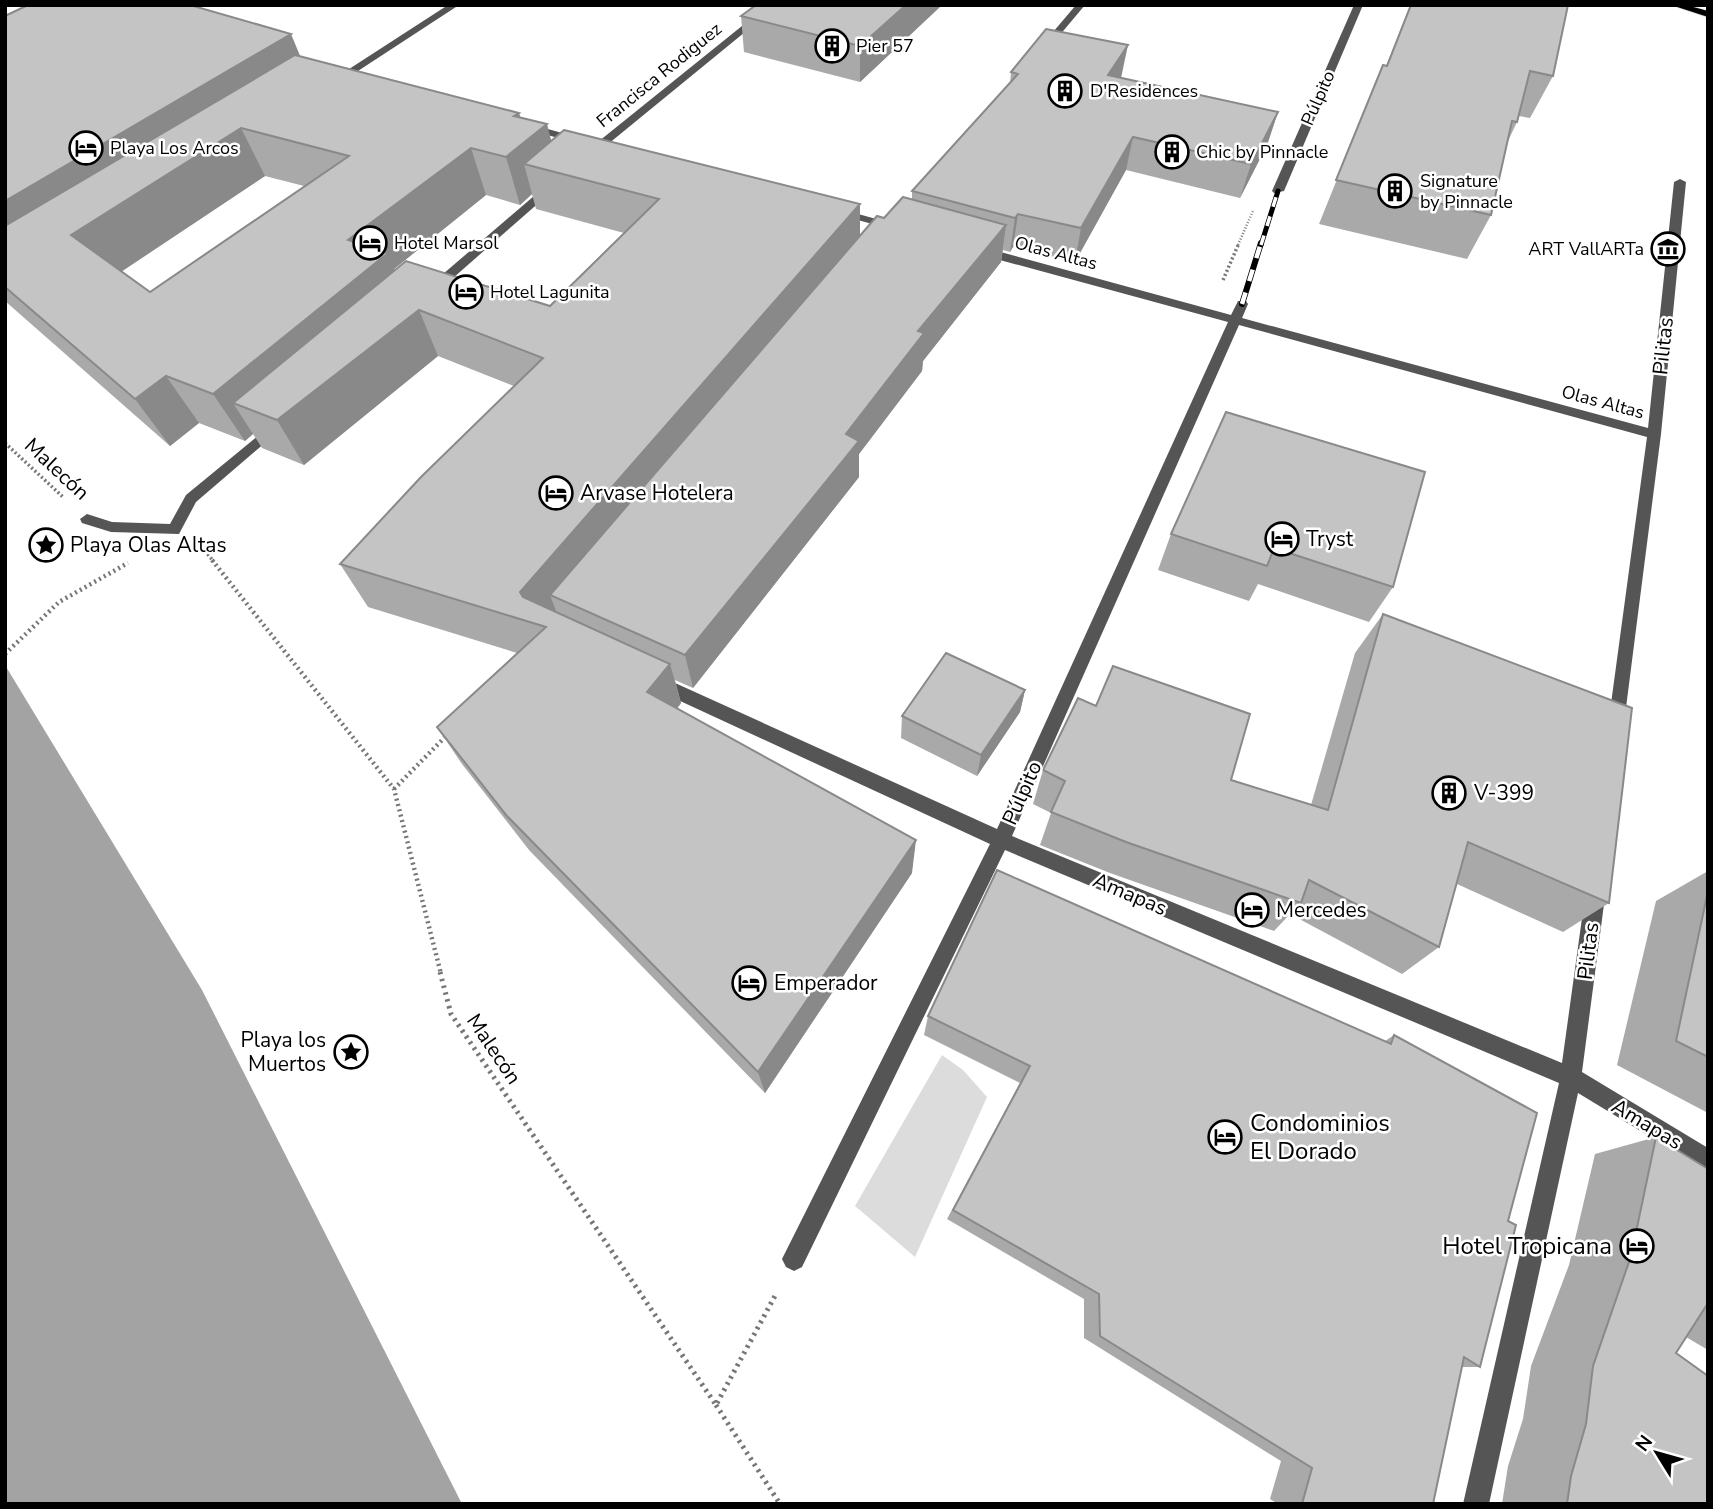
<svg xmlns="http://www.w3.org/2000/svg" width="1713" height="1509" viewBox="0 0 1713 1509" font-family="'Nunito Sans',sans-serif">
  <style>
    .green { fill: #dcdcdc }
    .water { fill: #a3a3a3 }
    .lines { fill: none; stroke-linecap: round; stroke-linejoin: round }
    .major-casing { stroke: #dbdbdb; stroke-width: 1 }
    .path-far3 { stroke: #777; stroke-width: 2.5; stroke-dasharray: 1 2; stroke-linecap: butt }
    .path-far2 { stroke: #777; stroke-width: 3.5; stroke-dasharray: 2 2.5; stroke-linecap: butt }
    .path-far1 { stroke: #777; stroke-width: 4.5; stroke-dasharray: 2 3.5; stroke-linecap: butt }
    .path { stroke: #777; stroke-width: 5; stroke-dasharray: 2.5 4.5; stroke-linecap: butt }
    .minor { fill: #555; fill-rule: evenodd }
    .major { fill: #000; fill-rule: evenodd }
    .rail-far1-casing { stroke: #000; stroke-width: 5 }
    .rail-casing { stroke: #000; stroke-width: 6 }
    .rail-far1 { stroke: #fff; stroke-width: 3.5; stroke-dasharray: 10; stroke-linecap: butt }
    .rail { stroke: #fff; stroke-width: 4.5; stroke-dasharray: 12; stroke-linecap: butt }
    .wall { fill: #a9a9a9; fill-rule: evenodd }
    .shaded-wall { fill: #898989 }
    .building { fill: #c4c4c4; stroke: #898989; stroke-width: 2; fill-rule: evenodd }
    .labels { text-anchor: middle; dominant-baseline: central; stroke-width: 5; stroke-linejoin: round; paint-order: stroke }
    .far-poi-label { font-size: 18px; fill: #000; stroke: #fff; text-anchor: start }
    .far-street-label { font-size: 18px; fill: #000; stroke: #fff }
    .street-label { font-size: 21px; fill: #000; stroke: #fff }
    .poi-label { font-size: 21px; fill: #000; stroke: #fff; text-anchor: start }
    .near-poi-label { font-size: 24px; fill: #000; stroke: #fff; text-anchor: start }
  </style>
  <rect width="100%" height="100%" fill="#fff"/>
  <!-- green -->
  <path class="green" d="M942,1055L963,1070L987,1097L915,1257L855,1206Z"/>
  <!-- water -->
  <path class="water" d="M5,665L202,990L462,1504H5Z"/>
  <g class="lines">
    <defs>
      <path id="major" d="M1671,5H1686L1708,11V17Z"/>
    </defs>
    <!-- major casing -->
    <use href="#major" class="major-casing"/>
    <!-- path-far3 -->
    <path class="path-far3" d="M1238,245L1253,211"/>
    <!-- path-far2 -->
    <g class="path-far2">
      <path d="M1223,280L1239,243"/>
      <path d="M5,443L63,497"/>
      <path d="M202,547L214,562"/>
    </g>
    <!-- path-far1 -->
    <g class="path-far1">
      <path d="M212,560L394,789L441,974"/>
      <path d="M5,654L59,602L128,563"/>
      <path d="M394,789L447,735"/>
    </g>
    <!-- path -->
    <g class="path">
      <path d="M440,972L451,1014L716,1405L776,1294"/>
      <path d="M716,1405L780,1504"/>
    </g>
    <!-- minor -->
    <g class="minor">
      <path d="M448,5H459L338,84L329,82Z"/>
      <path d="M768,5H778L591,158H583V154Z"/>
      <path d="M1076,5H1085L1048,49H1042V45Z"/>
      <path d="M1354,5H1363L1284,191L1274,193L1272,191Z"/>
      <path d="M526,123L584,139L585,141L580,144L522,128V124Z"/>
      <path d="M1680,179L1686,182L1661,434L1623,731H1611L1608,726L1647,437L1239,325L1012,836L1562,1063L1586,889L1589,883L1596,880L1603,883L1606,889L1582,1072L1708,1148V1172L1578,1093L1489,1504H1463L1559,1083L1005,850L802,1267L794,1271L786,1267L782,1259L786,1251L990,844L652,688L650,683L652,678H664L997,829L1228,322L978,254V248H986L1231,315L1238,301H1246L1248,304L1242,318L1648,428L1674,182Z"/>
      <path d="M548,184L558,186L437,292H429V286Z"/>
      <path d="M840,209L898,225L900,227L894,230L836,214L834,212Z"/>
      <path d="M275,422L280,424V430L196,502L179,534L111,532L82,523L80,519L87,514L112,522L170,524L186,495Z"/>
    </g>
    <!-- major -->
    <use href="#major" class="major"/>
    <defs>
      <path id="rail-far1" d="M1261,245L1278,191"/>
      <path id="rail" d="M1242,304L1261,243"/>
    </defs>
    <!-- rail-far1 casing -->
    <use href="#rail-far1" class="rail-far1-casing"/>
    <!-- rail casing -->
    <use href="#rail" class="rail-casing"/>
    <!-- rail-far1 -->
    <use href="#rail-far1" class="rail-far1"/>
    <!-- rail -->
    <use href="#rail" class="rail"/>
  </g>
  <!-- wall -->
  <g class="wall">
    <path d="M942,5L860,82L744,52L741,16Z"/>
    <path d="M1410,5H1568L1553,76L1530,118L1519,116L1517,122L1508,141L1491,215L1467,259L1319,224L1383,65L1386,66Z"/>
    <path d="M5,16L300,56L519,113L520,117L551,141L860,204V236L912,200V191L1010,84L1011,72L1121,78L1278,112L1267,145L1240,198L1126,170L1075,262L1013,247L1010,252L1003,250L1001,262L923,361L922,371L859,454V477L693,688L675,680L681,703L677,709L912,873L765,1093L529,850L462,764L437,727L517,653L368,607L340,564L514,386L438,356L304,465L262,448L253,434L245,441L199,423L170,446L5,301ZM265,176L304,186L150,292L121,272ZM532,194L536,209L624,233L550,306L395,270L394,269L486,195L520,205Z"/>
    <path d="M1226,412L1393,587L1369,622L1258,584L1249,601L1158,570L1171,534Z"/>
    <path d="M1383,614L1609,903L1563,932L1457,884L1439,947L1402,974L1290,914L1274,931L1110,873L1040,845L1051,813L1033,804L1043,770L1096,706L1231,780L1311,805L1355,653Z"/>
    <path d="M1025,690L1020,712L977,776L901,738L902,716Z"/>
    <path d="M1708,871V1113L1617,1065L1656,901Z"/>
    <path d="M928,1016L1385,1041L1394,1035L1508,1221L1480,1367H1462L1433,1504H1278L1270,1499L1281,1461L1084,1338V1299L947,1219L1020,1083L924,1035Z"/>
    <path d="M1656,1137L1708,1169V1350L1686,1337L1676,1353L1708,1504H1502L1508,1466L1523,1419L1531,1366L1569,1265L1595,1154Z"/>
  </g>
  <!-- shaded-wall -->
  <g class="shaded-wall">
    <path d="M906,5H942L860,82V46Z"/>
    <path d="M291,34L313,87L241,128L265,176L104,283L5,252V201Z"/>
    <path d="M1128,45L1121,78L1108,75Z"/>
    <path d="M1278,112L1267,145L1240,198L1251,164Z"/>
    <path d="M519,113L526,141L547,124L559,171L524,164L532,194L520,205L506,157L514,116Z"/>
    <path d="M1133,137L1126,170L1075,262L1081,228Z"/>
    <path d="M471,148L486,195L394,269L408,301L233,403L253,434L245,441L213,394L348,240Z"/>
    <path d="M860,204V250L550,595L556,611L543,626L520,592Z"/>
    <path d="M1018,214L1013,247L1010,252L1015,218Z"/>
    <path d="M1006,225L1001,262L923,361L922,371L859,454V477L693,688L685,655L846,434L918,331Z"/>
    <path d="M419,310L438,356L304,465L277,420Z"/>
    <path d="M166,376L199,423L170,446L135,399Z"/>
    <path d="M670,664L681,703L659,731L647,692Z"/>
    <path d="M1025,690L1020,712L977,776L981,755Z"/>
    <path d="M916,840L912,873L765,1093L758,1072Z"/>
  </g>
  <!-- building -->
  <g class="building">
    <path d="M28,5H190L291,34L5,201V16Z"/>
    <path d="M756,5H906L860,46L741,16Z"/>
    <path d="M1411,5H1568L1553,76L1530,71L1517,122L1512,121L1491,215L1336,180L1383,65L1387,66Z"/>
    <path d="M1046,29L1128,45L1108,75L1278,112L1251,164L1133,137L1081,228L1018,214L1015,218L912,191L1018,74L1011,72Z"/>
    <path d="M295,55L519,113L514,116L547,124L506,157L471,148L348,240L388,253L213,394L166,376L135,399L5,287V226ZM241,128L349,156L150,292L71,235Z"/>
    <path d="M564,130L860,204L520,592L523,597L670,664L647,692L916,840L758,1072L507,816L437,727L546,627L340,564L421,477L543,358L419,310L277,420L233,403L406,261L550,306L659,199L524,164Z"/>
    <path d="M903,197L1006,225L918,331L924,333L846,434L859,441L685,655L550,595L877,216L884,218Z"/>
    <path d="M1226,412L1425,472L1393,587L1274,548L1267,566L1171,534Z"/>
    <path d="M1383,614L1632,708L1609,903L1468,842L1439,947L1309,880L1301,903L1126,842L1051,812L1065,781L1043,770L1078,698L1096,706L1113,666L1250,714L1231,780L1328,810Z"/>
    <path d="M946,653L1025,690L981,755L902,716Z"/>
    <path d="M997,870L1391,1044L1394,1035L1537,1113L1508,1221L1516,1225L1480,1367L1464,1357L1433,1504H1302L1312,1468L1100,1336L1099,1294L953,1210L1030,1066L928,1016Z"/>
    <path d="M1708,891V1057L1676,1041Z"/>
    <path d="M1656,1137L1708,1169V1303L1676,1353L1708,1376V1504H1567L1571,1476L1586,1424L1593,1366L1631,1256Z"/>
  </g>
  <!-- icons -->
  <defs>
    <symbol id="building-ring" viewBox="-11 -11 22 22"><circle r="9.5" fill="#fff" stroke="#000" stroke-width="1.5"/><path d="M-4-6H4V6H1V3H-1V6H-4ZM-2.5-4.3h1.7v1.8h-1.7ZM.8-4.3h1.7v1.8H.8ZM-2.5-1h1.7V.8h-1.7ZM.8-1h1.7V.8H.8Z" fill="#000"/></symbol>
    <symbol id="hotel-ring" viewBox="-11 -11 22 22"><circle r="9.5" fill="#fff" stroke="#000" stroke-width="1.5"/><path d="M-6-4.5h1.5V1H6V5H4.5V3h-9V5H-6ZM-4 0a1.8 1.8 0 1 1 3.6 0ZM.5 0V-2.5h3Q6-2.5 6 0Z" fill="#000"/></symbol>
    <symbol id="museum-ring" viewBox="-11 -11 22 22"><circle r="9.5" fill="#fff" stroke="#000" stroke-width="1.5"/><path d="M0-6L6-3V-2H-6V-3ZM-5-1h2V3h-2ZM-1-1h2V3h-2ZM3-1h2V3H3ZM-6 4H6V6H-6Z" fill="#000"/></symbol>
    <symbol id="sight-ring" viewBox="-11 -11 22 22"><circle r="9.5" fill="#fff" stroke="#000" stroke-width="1.5"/><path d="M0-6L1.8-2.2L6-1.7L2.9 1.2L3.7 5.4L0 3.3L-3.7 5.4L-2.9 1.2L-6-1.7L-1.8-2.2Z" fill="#000"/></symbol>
  </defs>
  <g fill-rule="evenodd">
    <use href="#building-ring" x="813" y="27" width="38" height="38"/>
    <use href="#building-ring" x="1046" y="72" width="38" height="38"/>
    <use href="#hotel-ring" x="67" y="129" width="38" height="38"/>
    <use href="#building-ring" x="1153" y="133" width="38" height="38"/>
    <use href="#building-ring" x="1376" y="172" width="38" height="38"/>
    <use href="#hotel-ring" x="351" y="224" width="38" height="38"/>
    <use href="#museum-ring" x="1649" y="230" width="38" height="38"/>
    <use href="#hotel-ring" x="447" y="273" width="38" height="38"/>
    <use href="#hotel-ring" x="537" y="474" width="38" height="38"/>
    <use href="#hotel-ring" x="1263" y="520" width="38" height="38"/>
    <use href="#sight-ring" x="27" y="526" width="38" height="38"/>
    <use href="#building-ring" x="1430" y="774" width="38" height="38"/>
    <use href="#hotel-ring" x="1233" y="891" width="38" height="38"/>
    <use href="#hotel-ring" x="730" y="964" width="38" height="38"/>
    <use href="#sight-ring" x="332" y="1033" width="38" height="38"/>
    <use href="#hotel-ring" x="1206" y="1118" width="38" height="38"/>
    <use href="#hotel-ring" x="1618" y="1227" width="38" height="38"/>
  </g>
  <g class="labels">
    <!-- far-poi labels -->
    <g class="far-poi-label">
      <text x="856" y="46">Pier 57</text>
      <text x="1090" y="91">D'Residences</text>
      <text x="110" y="148">Playa Los Arcos</text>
      <text x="1196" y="152">Chic by Pinnacle</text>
      <text x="1420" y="181">Signature<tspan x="1420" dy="21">by Pinnacle</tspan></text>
      <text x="394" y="243">Hotel Marsol</text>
      <text x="1644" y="249" text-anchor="end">ART VallARTa</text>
      <text x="490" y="292">Hotel Lagunita</text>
    </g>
    <!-- far-street labels -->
    <g class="far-street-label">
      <text transform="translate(659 75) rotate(-39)">Francisca Rodiguez</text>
      <text transform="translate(1318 98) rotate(-66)">Púlpito</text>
      <text transform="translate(1056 253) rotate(15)">Olas Altas</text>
      <text transform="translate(1603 402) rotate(15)">Olas Altas</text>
    </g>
    <!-- street labels -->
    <g class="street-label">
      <text transform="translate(1663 346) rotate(-84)">Pilitas</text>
      <text transform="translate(57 469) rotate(43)">Malecón</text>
      <text transform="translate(1022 793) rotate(-66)">Púlpito</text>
      <text transform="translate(1130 894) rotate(23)">Amapas</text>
      <text transform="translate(1588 951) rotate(-83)">Pilitas</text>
      <text transform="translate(494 1049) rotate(56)">Malecón</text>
      <text transform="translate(1647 1124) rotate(31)">Amapas</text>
    </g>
    <!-- poi labels -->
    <g class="poi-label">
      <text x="580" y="493">Arvase Hotelera</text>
      <text x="1306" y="539">Tryst</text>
      <text x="70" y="545">Playa Olas Altas</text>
      <text x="1474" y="793">V-399</text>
      <text x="1276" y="910">Mercedes</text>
      <text x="774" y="983">Emperador</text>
      <text x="326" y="1040" text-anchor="end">Playa los<tspan x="326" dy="24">Muertos</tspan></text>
    </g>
    <!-- near-poi labels -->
    <g class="near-poi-label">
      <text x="1250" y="1123">Condominios<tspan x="1250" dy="28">El Dorado</tspan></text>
      <text x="1612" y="1246" text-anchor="end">Hotel Tropicana</text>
    </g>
  </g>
  <!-- border -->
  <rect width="1713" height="1509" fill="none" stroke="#000000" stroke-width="14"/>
  <!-- north arrow -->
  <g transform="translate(1657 1453) rotate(307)" stroke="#ffffff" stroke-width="5" paint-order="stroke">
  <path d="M0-5L12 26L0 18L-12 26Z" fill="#000000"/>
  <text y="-10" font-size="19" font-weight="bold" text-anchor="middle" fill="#000000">N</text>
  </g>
</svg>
